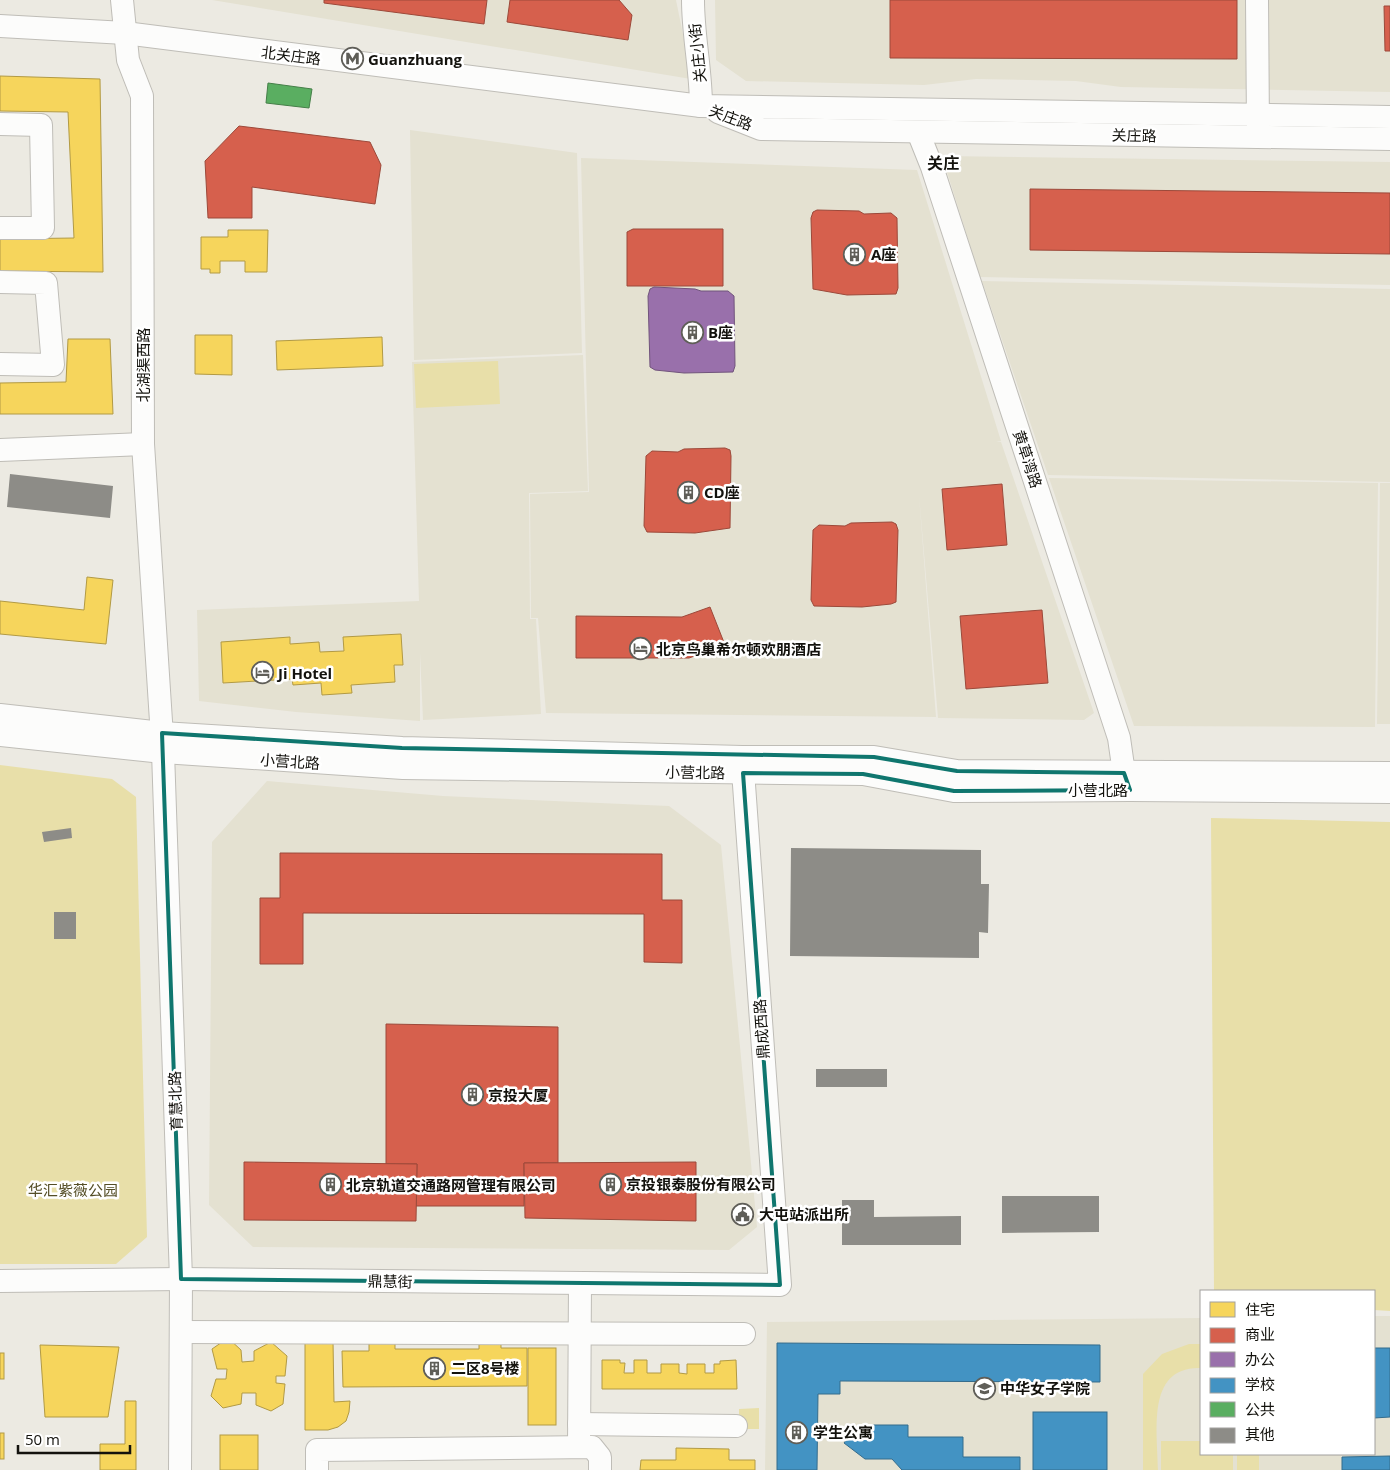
<svg xmlns="http://www.w3.org/2000/svg" width="1390" height="1470" viewBox="0 0 1390 1470" font-family="'Open Sans','Noto Sans SC',sans-serif">
  <style>
    .built { fill: #e4e1d1 }
    .green { fill: #e8dfa9 }
    .homes { fill: #f6d55c; stroke: #b29a44 }
    .shops { fill: #d6604d; stroke: #9c493a }
    .offices { fill: #9970ab; stroke: #71547c }
    .schools { fill: #4393c3; stroke: #356c8c }
    .public { fill: #5aae61; stroke: #457f48 }
    .building { fill: #8d8c87 }
    .lines { fill: none; stroke-linecap: round; stroke-linejoin: round }
    .minor-casing { stroke: #bfbdb7; stroke-width: 24 }
    .minor { stroke: #fcfcfb; stroke-width: 22 }
    .marked { fill: none; stroke: #0f766e; stroke-width: 4; stroke-linejoin: round }
    .labels { text-anchor: middle; dominant-baseline: central; stroke-width: 5; stroke-linejoin: round; paint-order: stroke }
    .street-label { font-size: 15px; fill: #13120d; stroke: #fff }
    .poi-label { font-size: 15px; font-weight: bold; fill: #13120d; stroke: #fff; text-anchor: start }
    .park-label { font-size: 15px; fill: #544d25; stroke: #fff }
    .neighbourhood-label { font-size: 16px; font-weight: bold; fill: #13120d; stroke: #fff }
  </style>
  <rect width="100%" height="100%" fill="#eceae2"/>
  <!-- built -->
  <g class="built">
    <path d="M212,0H676L692,79H691Z"/>
    <path d="M715,0H1390V92L1121,87L1076,81L976,79L924,85L746,81L716,60Z"/>
    <path d="M410,130L577,153L582,353L414,360Z"/>
    <path d="M942,156L1390,162V285L980,277Z"/>
    <path d="M581,158L917,170L1001,441L996,442H1001L1094,713L1084,720L938,718L919,495L936,717L546,713L538,618H531L530,494L589,492Z"/>
    <path d="M982,281L1390,289V482L1048,475Z"/>
    <path d="M583,355L588,491L529,493L530,619H536L541,714L423,720L420,653V721L296,712L199,701L197,610L419,601L412,362Z"/>
    <path d="M1049,478L1378,483L1375,727L1134,726Z"/>
    <path d="M1380,483H1390V724H1377Z"/>
    <path d="M267,781L443,796L669,806L721,845L757,1227L729,1250L253,1247L209,1205L212,842Z"/>
    <path d="M1374,1316H1390V1470H765L767,1322L1201,1318V1454H1374Z"/>
  </g>
  <!-- green -->
  <g class="green">
    <path d="M498,361L500,404L416,408L414,364Z"/>
    <path d="M0,765L112,779L136,797L147,1237L116,1264H0Z"/>
    <path d="M1211,818L1390,822V1311L1374,1310V1291H1214Z"/>
    <path d="M1189,1344H1201V1368C1145,1366 1158,1433 1158,1470H1143V1374L1162,1354Z"/>
    <path d="M759,1408V1429H739V1409Z"/>
    <path d="M1161,1441H1201V1454H1233V1470H1161Z"/>
    <rect x="1237" y="1454" width="22" height="16"/>
  </g>
  <!-- homes -->
  <g class="homes">
    <path d="M0,76L100,79L103,272L0,271V239L74,238L68,112L0,111Z"/>
    <path d="M228,230H268L267,272H245V261H220V273H210V269H201V237H228Z"/>
    <path d="M195,335H232V375L195,374Z"/>
    <path d="M382,337L383,366L277,370L276,341Z"/>
    <path d="M68,339H110L113,414H0V383L66,382Z"/>
    <path d="M87,577L113,580L106,644L0,634V601L84,610Z"/>
    <path d="M401,634L403,665H394L395,682L351,685L352,693L322,695L321,683L293,685L292,679L223,683L221,642L290,637V644L319,642L320,652L344,651L343,637Z"/>
    <path d="M228,1338L241,1350L242,1362L254,1361V1351L271,1342L287,1356L285,1376H276V1383L285,1384L283,1404L271,1411L256,1405V1393H242L241,1404L223,1408L211,1396L216,1379H226L227,1369H217L212,1349Z"/>
    <path d="M333,1341L334,1402L350,1401L349,1412L346,1421L338,1427L328,1430H305V1342Z"/>
    <path d="M479,1342H501V1348H527V1386L343,1387L342,1351H369V1343H395V1349H479Z"/>
    <path d="M40,1345L119,1347L108,1417H45Z"/>
    <rect x="528" y="1348" width="28" height="77"/>
    <rect x="0" y="1353" width="4" height="26"/>
    <path d="M602,1360H620V1363H625L624,1373H634V1360H647V1373H661V1364H679V1373L687,1374V1364H705V1373H714V1364H720V1361L736,1360L737,1389H602Z"/>
    <path d="M125,1401H136V1470H100V1444H125Z"/>
    <rect x="0" y="1433" width="4" height="26"/>
    <rect x="220" y="1435" width="38" height="35"/>
    <path d="M676,1448L729,1449V1460H755V1470H640L641,1460H676Z"/>
  </g>
  <!-- shops -->
  <g class="shops">
    <path d="M324,0H487L484,24L324,3Z"/>
    <path d="M510,0H619L632,15L628,40L507,22Z"/>
    <path d="M890,0H1237V59L890,58Z"/>
    <path d="M1384,6H1390V51H1385Z"/>
    <path d="M239,126L370,142L381,165L375,204L252,187V218H208L205,161Z"/>
    <path d="M1030,189L1390,193V254L1030,250Z"/>
    <path d="M817,210L859,211L864,214L891,213L897,218L898,288L896,294L847,295L813,289L811,218L813,212Z"/>
    <path d="M633,229H723V286H627V232Z"/>
    <path d="M725,448L730,450L731,456L730,528L695,533L647,532L644,526L646,456L652,451L678,452L684,449Z"/>
    <path d="M1002,484L1007,545L947,550L942,489Z"/>
    <path d="M892,522L896,524L898,530L896,602L891,604L862,607L814,606L811,600L813,530L819,525L845,526L851,523Z"/>
    <path d="M710,607L725,645L689,658H576V616L682,617Z"/>
    <path d="M1042,610L1048,683L966,689L960,616Z"/>
    <path d="M280,853L662,854V900H682V963L644,962V914L303,913V964H260V898H280Z"/>
    <path d="M386,1024L558,1027V1163H524V1206H416L417,1164H386Z"/>
    <path d="M244,1162L417,1164L416,1221L244,1220Z"/>
    <path d="M696,1162V1221L525,1218L524,1163Z"/>
  </g>
  <!-- offices -->
  <path class="offices" d="M654,287L695,289L701,291H728L734,296L735,366L733,372L684,373L655,370L650,367L648,296L650,289Z"/>
  <!-- schools -->
  <g class="schools">
    <path d="M777,1343L1100,1345V1382L840,1381V1394H818L817,1470H777Z"/>
    <path d="M1374,1348H1390V1417L1374,1418Z"/>
    <rect x="1033" y="1412" width="74" height="58"/>
    <path d="M858,1425H908V1437H963V1457H1020V1470H902L892,1459H865L844,1443Z"/>
    <path d="M1390,1456V1470H1342V1457Z"/>
  </g>
  <!-- public -->
  <path class="public" d="M268,83L312,89L309,108L266,103Z"/>
  <!-- building -->
  <g class="building">
    <path d="M10,474L113,486L110,518L7,507Z"/>
    <path d="M71,828L72,838L44,842L42,832Z"/>
    <path d="M791,848L981,850V884H989L988,933L979,932V958L790,956Z"/>
    <rect x="54" y="912" width="22" height="27"/>
    <rect x="816" y="1069" width="71" height="18"/>
    <path d="M1002,1196H1099V1232L1002,1233Z"/>
    <path d="M842,1200H874V1217L961,1216V1245H842Z"/>
  </g>
  <g class="lines">
    <defs>
      <g id="minor">
        <path d="M122,0L128,60L142,96L143,444L163,752L181,1279L180,1470"/>
        <path d="M693,0C693,36 701,70 701,106"/>
        <path d="M1257,0L1258,129"/>
        <path d="M0,26L125,33L701,106L1390,117"/>
        <path d="M718,112L761,129L1390,139"/>
        <path d="M0,124L41,125L43,228H0"/>
        <path d="M918,132L932,167L1119,738L1124,773L1129,787"/>
        <path d="M0,282L46,283L53,365L0,364"/>
        <path d="M0,450L143,444"/>
        <path d="M0,715L162,733L402,748L742,757H874L957,771L1390,773"/>
        <path d="M0,735L163,752L403,768L863,774L954,791L1130,790L1390,792"/>
        <path d="M0,1281L181,1279L780,1285L742,757"/>
        <path d="M181,1332L744,1334"/>
        <path d="M579,1424L736,1426"/>
        <path d="M579,1447L580,1283"/>
        <path d="M317,1470V1450L592,1447L600,1457V1470"/>
      </g>
    </defs>
    <!-- minor casing -->
    <use href="#minor" class="minor-casing"/>
    <!-- minor -->
    <use href="#minor" class="minor"/>
  </g>
  <!-- marked area -->
  <path class="marked" d="M162,733L402,748L874,757L957,771L1124,773L1130,790L954,791L863,774L743,773L780,1285L181,1279Z"/>
  <!-- icons -->
  <defs>
    <symbol id="metro-ring" viewBox="-11 -11 22 22"><circle r="9.5" fill="#fff" stroke="#5f5e58" stroke-width="1.5"/><path d="M-5.5 5V-5H-3L0 0L3-5H5.5V5H3V-.5L0 4L-3-.5V5Z" fill="#5f5e58"/></symbol>
    <symbol id="building-ring" viewBox="-11 -11 22 22"><circle r="9.5" fill="#fff" stroke="#5f5e58" stroke-width="1.5"/><path d="M-4-6H4V6H1V3H-1V6H-4ZM-2.5-4.3h1.7v1.8h-1.7ZM.8-4.3h1.7v1.8H.8ZM-2.5-1h1.7V.8h-1.7ZM.8-1h1.7V.8H.8Z" fill="#5f5e58"/></symbol>
    <symbol id="hotel-ring" viewBox="-11 -11 22 22"><circle r="9.5" fill="#fff" stroke="#5f5e58" stroke-width="1.5"/><path d="M-6-4.5h1.5V1H6V5H4.5V3h-9V5H-6ZM-4 0a1.8 1.8 0 1 1 3.6 0ZM.5 0V-2.5h3Q6-2.5 6 0Z" fill="#5f5e58"/></symbol>
    <symbol id="civic-ring" viewBox="-11 -11 22 22"><circle r="9.5" fill="#fff" stroke="#5f5e58" stroke-width="1.5"/><path d="M-.6-6.5H3V-4.5H.6V-3L4-1V1h2V6H-6V1h2V-1L-.6-3ZM-1.2 2.5V6h2.4V2.5Z" fill="#5f5e58"/></symbol>
    <symbol id="university-ring" viewBox="-11 -11 22 22"><circle r="9.5" fill="#fff" stroke="#5f5e58" stroke-width="1.5"/><path d="M0-5L7-2L0 1L-7-2ZM-4 1L0 2.5L4 1V4Q0 6-4 4Z" fill="#5f5e58"/></symbol>
  </defs>
  <g fill-rule="evenodd">
    <use href="#metro-ring" x="340" y="46" width="25" height="25"/>
    <use href="#building-ring" x="842" y="242" width="25" height="25"/>
    <use href="#building-ring" x="680" y="320" width="25" height="25"/>
    <use href="#building-ring" x="676" y="480" width="25" height="25"/>
    <use href="#hotel-ring" x="628" y="636" width="25" height="25"/>
    <use href="#hotel-ring" x="250" y="660" width="25" height="25"/>
    <use href="#building-ring" x="460" y="1082" width="25" height="25"/>
    <use href="#building-ring" x="598" y="1172" width="25" height="25"/>
    <use href="#building-ring" x="318" y="1172" width="25" height="25"/>
    <use href="#civic-ring" x="730" y="1202" width="25" height="25"/>
    <use href="#building-ring" x="422" y="1356" width="25" height="25"/>
    <use href="#university-ring" x="972" y="1376" width="25" height="25"/>
    <use href="#building-ring" x="784" y="1420" width="25" height="25"/>
  </g>
  <g class="labels">
    <!-- street labels -->
    <g class="street-label">
      <text transform="translate(697 53) rotate(-96)">关庄小街</text>
      <text transform="translate(291 55) rotate(7)">北关庄路</text>
      <text transform="translate(731 117) rotate(21)">关庄路</text>
      <text transform="translate(1134 135) rotate(1)">关庄路</text>
      <text transform="translate(143 365) rotate(-90)">北湖渠西路</text>
      <text transform="translate(1028 459) rotate(72)">黄草湾路</text>
      <text transform="translate(290 761) rotate(4)">小营北路</text>
      <text transform="translate(695 772) rotate(1)">小营北路</text>
      <text x="1098" y="790">小营北路</text>
      <text transform="translate(761 1029) rotate(-94)">鼎成西路</text>
      <text transform="translate(175 1101) rotate(-92)">育慧北路</text>
      <text transform="translate(390 1281) rotate(1)">鼎慧街</text>
    </g>
    <!-- poi labels -->
    <g class="poi-label">
      <text x="368" y="59">Guanzhuang</text>
      <text x="871" y="254">A座</text>
      <text x="708" y="332">B座</text>
      <text x="704" y="492">CD座</text>
      <text x="656" y="649">北京鸟巢希尔顿欢朋酒店</text>
      <text x="278" y="673">Ji Hotel</text>
      <text x="488" y="1095">京投大厦</text>
      <text x="626" y="1184">京投银泰股份有限公司</text>
      <text x="346" y="1185">北京轨道交通路网管理有限公司</text>
      <text x="759" y="1214">大屯站派出所</text>
      <text x="451" y="1368">二区8号楼</text>
      <text x="1000" y="1388">中华女子学院</text>
      <text x="813" y="1432">学生公寓</text>
    </g>
    <!-- park labels -->
    <g class="park-label">
      <text x="73" y="1190">华汇紫薇公园</text>
    </g>
    <!-- neighbourhood labels -->
    <g class="neighbourhood-label">
      <text x="943" y="163">关庄</text>
    </g>
  </g>
  <!-- legend -->
  <rect x="1200" y="1290" width="175" height="165" fill="#ffffff" stroke="#a1a09e"/>
  <rect x="1210" y="1302" width="25" height="15" fill="#f6d55c" stroke="#a1a09e"/>
  <text x="1245" y="1315" font-size="15" fill="#13120d">住宅</text>
  <rect x="1210" y="1328" width="25" height="15" fill="#d6604d" stroke="#a1a09e"/>
  <text x="1245" y="1340" font-size="15" fill="#13120d">商业</text>
  <rect x="1210" y="1352" width="25" height="15" fill="#9970ab" stroke="#a1a09e"/>
  <text x="1245" y="1365" font-size="15" fill="#13120d">办公</text>
  <rect x="1210" y="1378" width="25" height="15" fill="#4393c3" stroke="#a1a09e"/>
  <text x="1245" y="1390" font-size="15" fill="#13120d">学校</text>
  <rect x="1210" y="1402" width="25" height="15" fill="#5aae61" stroke="#a1a09e"/>
  <text x="1245" y="1415" font-size="15" fill="#13120d">公共</text>
  <rect x="1210" y="1428" width="25" height="15" fill="#8d8c87" stroke="#a1a09e"/>
  <text x="1245" y="1440" font-size="15" fill="#13120d">其他</text>
  <!-- scale -->
  <path d="M18 1445v8h112v-8" fill="none" stroke="#13120d" stroke-width="2.5"/>
  <text x="25" y="1445" font-size="15" fill="#13120d" stroke="#ffffff" stroke-width="4" paint-order="stroke">50 m</text>
</svg>
